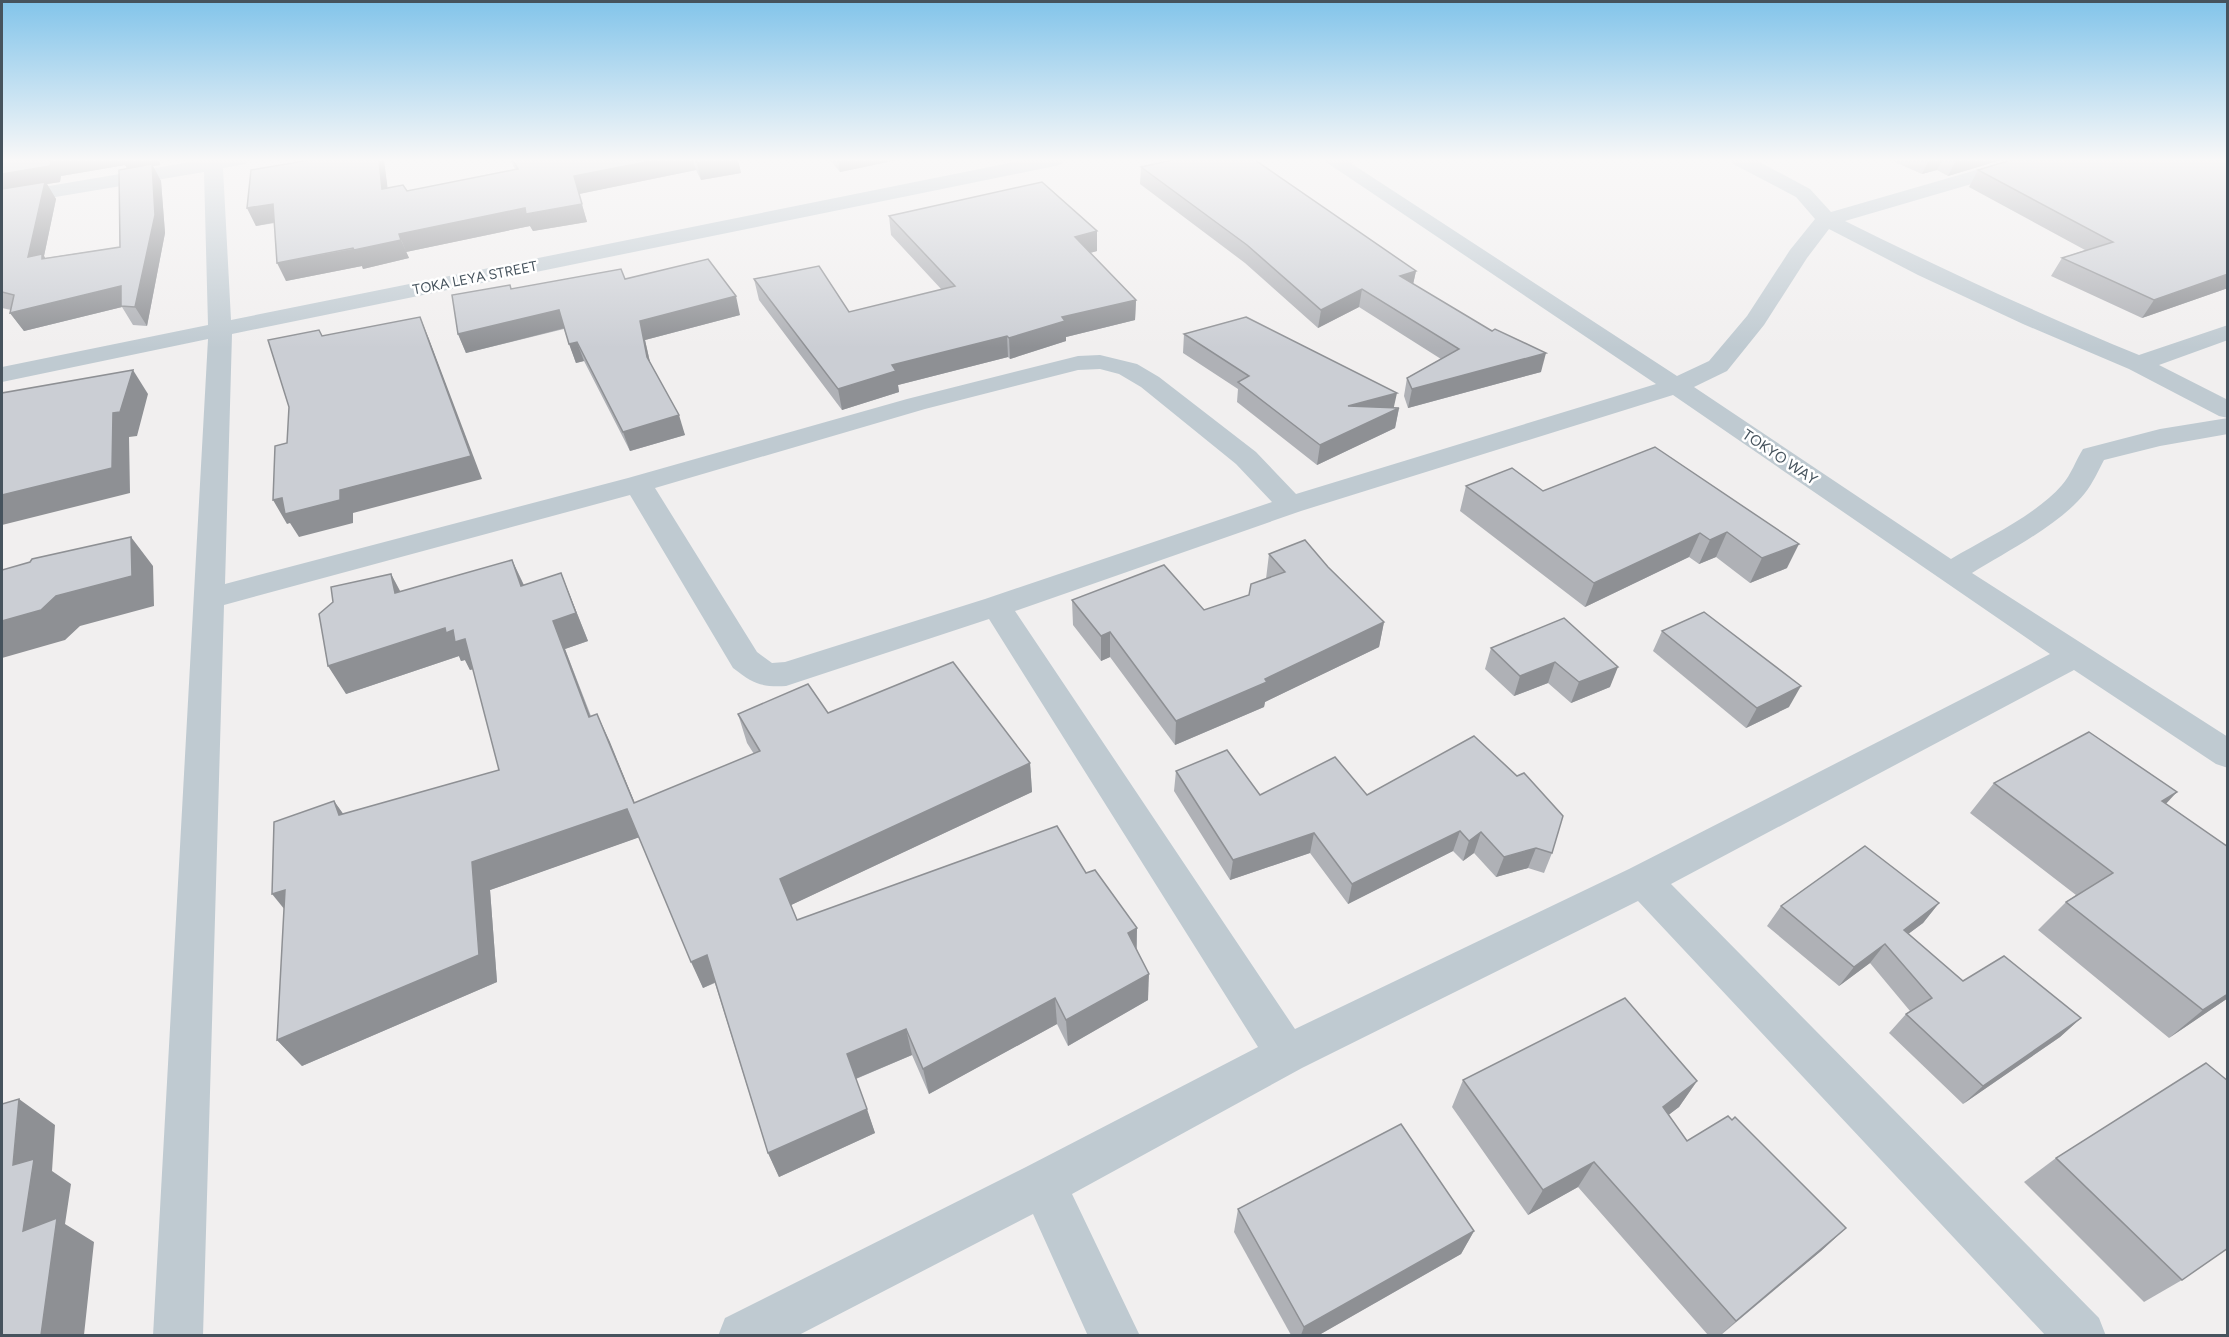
<svg xmlns="http://www.w3.org/2000/svg" width="2229" height="1337" viewBox="0 0 2229 1337" font-family="Figtree,sans-serif">
  <style>
    .lines { fill: none; stroke-linecap: round; stroke-linejoin: round }
    .minor { fill: #bfcad1; fill-rule: evenodd }
    .wall { fill: #afb1b6; fill-rule: evenodd }
    .shaded-wall { fill: #8e9094 }
    .building { fill: #cbced4; stroke: #8e9094; stroke-width: 1.5 }
    .labels { text-anchor: middle; dominant-baseline: central; stroke-width: 5; stroke-linejoin: round; paint-order: stroke }
    .far-street-label { font-size: 14px; fill: #46535d; stroke: #fff }
    .street-label { font-size: 15px; fill: #46535d; stroke: #fff }
  </style>
  <rect width="100%" height="100%" fill="#f1efef"/>
  <g class="lines">
    <!-- minor -->
    <path class="minor" d="M202,160H248L246,164L223,168L231,320L1024,160H1064L1062,164L1055,166L232,334L225,584L628,478L907,399L1078,356L1100,355L1137,364L1159,377L1256,452L1296,494L1656,384L1323,160H1346L1677,376L1709,361L1747,316L1790,250L1815,219L1796,197L1733,164L1731,160H1756L1810,189L1831,212L2011,160H2042L2040,164L1845,221C1942,269 2039,314 2139,355L2228,325V340L2159,365L2228,400V418L2219,416L2129,369L2023,324L1918,275L1829,229L1807,258L1764,325L1727,371L1694,387L1951,559C1986,538 2035,516 2062,485C2071,475 2076,460 2083,449L2160,429L2228,418V434L2160,446L2104,460C2098,471 2093,483 2085,493C2061,524 2006,552 1972,573L2228,737V768L2216,764L2074,670L1671,884L2099,1318L2106,1336H2046L1638,901L1302,1068L1072,1194L1140,1336H1088L1033,1214L797,1336H718L725,1318L1026,1167L1258,1047L989,619L786,686C760,687 754,684 733,668L630,495L224,605L203,1336H153L208,339L2,382V367L208,325L204,172L2,206V194ZM1100,369L1119,374L1141,387L1236,464L1272,502L985,599L785,662L772,663L757,652L655,488L925,409L1078,370ZM1673,395L2050,654L1629,869L1295,1029L1015,611L1301,511Z"/>
  </g>
  <!-- wall -->
  <g class="wall">
    <path d="M2,160H159L160,165L153,166L161,181L165,233L147,326L133,325L122,307L24,331L10,313L11,310L2,308ZM125,165L127,168L120,247L45,258L44,256L56,199L47,184L60,182L61,176Z"/>
    <path d="M310,160H384L387,188L407,191L515,169L510,160H738L741,173L701,180L696,170L579,194L587,222L533,231L530,226L406,252L409,258L363,269L362,266L286,281L275,223L256,226L247,208Z"/>
    <path d="M830,160H897L840,172Z"/>
    <path d="M1890,160H2001L1948,176L1937,170L1922,174Z"/>
    <path d="M1141,167L1416,271L1413,284L1541,372L1408,408L1404,396L1407,378L1441,359L1359,307L1318,328L1245,263L1140,184Z"/>
    <path d="M1978,170L2228,288L2142,318L2051,276L2062,258L2085,250L1969,187Z"/>
    <path d="M889,216L1097,231V251L1090,253L1136,300L1135,320L1066,337V341L1010,359L1008,357L898,385L899,392L842,410L759,300L754,279L849,312L942,290L891,235Z"/>
    <path d="M625,279L740,315L645,340L650,362L685,435L630,451L584,361L576,363L564,329L466,353L458,334L511,289Z"/>
    <path d="M1184,334L1394,408H1399L1395,428L1317,465L1237,402L1238,389L1183,353Z"/>
    <path d="M1655,447L1787,568L1750,583L1716,557L1699,564L1689,557L1585,607L1460,511L1466,486L1543,491Z"/>
    <path d="M1269,554L1328,567L1384,622L1379,647L1265,702L1264,707L1175,745L1110,657L1101,661L1073,625L1072,600L1204,610L1249,595L1266,579Z"/>
    <path d="M512,560L524,585L561,573L588,641L565,649L591,716L597,714L635,803L754,754L747,743L738,714L828,713L1030,763L1032,792L791,905L797,920L1086,873L1137,928V949L1148,1000L1068,1046L1057,1024L929,1094L912,1055L856,1079L875,1133L779,1177L768,1153L715,983L703,988L639,837L490,890L497,982L302,1066L277,1040L334,801L343,814L499,770L473,669L470,670L465,660L461,661L459,656L346,694L391,574L400,592Z"/>
    <path d="M1564,618L1610,687L1571,703L1548,683L1514,696L1485,669L1491,648Z"/>
    <path d="M1662,631L1789,707L1746,728L1653,651Z"/>
    <path d="M1176,771L1260,795H1367L1552,853L1544,873L1528,868L1496,877L1474,853L1463,861L1453,851L1348,904L1310,853L1230,880L1174,791Z"/>
    <path d="M1994,783L2166,804L2228,847V998L2169,1038L2038,930L2066,902L2076,895L1970,813Z"/>
    <path d="M1939,903L1923,923L1908,934L1963,981L2081,1018L2060,1037L1963,1104L1889,1033L1906,1014L1910,1011L1870,963L1839,986L1767,926L1781,906Z"/>
    <path d="M1463,1080L1697,1081L1679,1107L1668,1115L1687,1141L1846,1228L1821,1251L1721,1335H1708L1578,1187L1528,1215L1452,1107Z"/>
    <path d="M2056,1158L2182,1280L2144,1302L2024,1182Z"/>
    <path d="M1238,1209L1474,1231L1461,1254L1319,1335H1291L1234,1232Z"/>
  </g>
  <!-- shaded-wall -->
  <g class="shaded-wall">
    <path d="M51,160H159L160,165L153,166L161,181L165,233L147,326L135,307L128,170L125,165L61,176L60,182L47,184L56,199L44,256L54,272L28,257L2,192V174Z"/>
    <path d="M379,160H384L390,206L382,189Z"/>
    <path d="M656,160H693L696,170L579,194L587,222L533,231L530,226L406,252L399,234L574,176Z"/>
    <path d="M711,160H738L741,173L701,180L697,163Z"/>
    <path d="M838,160H897L840,172Z"/>
    <path d="M1929,160H1942L1937,170L1922,174Z"/>
    <path d="M1956,160H2001L1948,176Z"/>
    <path d="M273,204L282,221L256,226L247,208Z"/>
    <path d="M1097,231V251L1075,257V237Z"/>
    <path d="M401,240L409,258L363,269L362,266L286,281L277,263Z"/>
    <path d="M1416,271L1412,289L1400,276Z"/>
    <path d="M2228,274V288L2142,318L2154,300Z"/>
    <path d="M121,286V306L122,307L24,331L10,313Z"/>
    <path d="M1362,289L1359,307L1318,328L1321,310Z"/>
    <path d="M736,296L740,315L645,340L653,376L647,357L640,321Z"/>
    <path d="M1136,300L1135,320L1066,337V341L1010,359L1009,338L1062,317Z"/>
    <path d="M559,310L565,328L466,353L458,334Z"/>
    <path d="M420,317L429,339L482,479L353,513V523L299,537L290,523L287,524L273,500L282,498L340,490Z"/>
    <path d="M1007,336L1008,357L898,385L899,392L842,410L838,389L892,365Z"/>
    <path d="M577,342L584,361L576,363L569,344Z"/>
    <path d="M1546,353L1541,372L1408,408L1412,389Z"/>
    <path d="M133,370L148,394L137,436L129,437L130,493L2,525V495L113,413Z"/>
    <path d="M1397,393L1393,411L1399,408L1395,428L1317,465L1320,445L1348,406Z"/>
    <path d="M679,415L685,435L630,451L623,432Z"/>
    <path d="M1727,532L1716,557L1699,564L1710,540Z"/>
    <path d="M1700,533L1689,557L1585,607L1594,583Z"/>
    <path d="M131,537L153,566L154,606L80,626L65,640L2,658V621L56,596Z"/>
    <path d="M1799,544L1787,568L1750,583L1762,558Z"/>
    <path d="M512,560L525,588L521,586Z"/>
    <path d="M561,573L588,641L565,649L601,745L589,717L553,621Z"/>
    <path d="M391,574L406,602L395,593Z"/>
    <path d="M1384,622L1379,647L1265,702L1264,707L1175,745L1176,721Z"/>
    <path d="M445,628L453,630L465,639L480,667L470,670L465,660L461,661L459,656L346,694L328,666Z"/>
    <path d="M1110,632V657L1101,661V636Z"/>
    <path d="M1555,662L1548,683L1514,696L1520,676Z"/>
    <path d="M1618,667L1610,687L1571,703L1579,682Z"/>
    <path d="M1801,686L1789,707L1746,728L1757,708Z"/>
    <path d="M597,714L610,742L646,831L634,803Z"/>
    <path d="M1030,763L1032,792L789,906L780,879Z"/>
    <path d="M2177,792L2149,822L2162,801Z"/>
    <path d="M334,801L354,829L339,815Z"/>
    <path d="M627,809L640,837L490,890L497,982L302,1066L277,1040L472,862Z"/>
    <path d="M1460,831L1453,851L1348,904L1352,884Z"/>
    <path d="M1481,832L1474,853L1463,861L1469,841Z"/>
    <path d="M1314,833L1310,853L1230,880L1233,860Z"/>
    <path d="M1536,848L1528,868L1496,877L1504,857Z"/>
    <path d="M285,890L294,921L272,894Z"/>
    <path d="M1939,903L1923,923L1888,949L1904,930Z"/>
    <path d="M1137,928L1136,955L1128,933Z"/>
    <path d="M1885,944L1870,963L1839,986L1854,967Z"/>
    <path d="M707,955L718,981L703,988L691,962Z"/>
    <path d="M1149,974L1148,1000L1068,1046L1066,1020Z"/>
    <path d="M2228,994V998L2169,1038L2203,1010Z"/>
    <path d="M1055,998L1057,1024L929,1094L923,1069Z"/>
    <path d="M2081,1018L2060,1037L1963,1104L1983,1086Z"/>
    <path d="M906,1029L912,1055L855,1079L847,1054Z"/>
    <path d="M1697,1081L1679,1107L1645,1133L1663,1107Z"/>
    <path d="M19,1099L55,1125L52,1171L71,1184L65,1224L94,1242L84,1335H41L23,1231L13,1165Z"/>
    <path d="M867,1109L875,1133L779,1177L768,1153Z"/>
    <path d="M1594,1162L1578,1187L1528,1215L1543,1190Z"/>
    <path d="M1846,1228L1821,1251L1720,1335L1736,1321Z"/>
    <path d="M1474,1231L1461,1254L1319,1335H1301L1304,1327Z"/>
  </g>
  <!-- building -->
  <g class="building">
    <path d="M2,160H51L50,166L2,174Z"/>
    <path d="M310,160H379L382,189L403,185L407,191L518,169L513,160H656L574,176L582,204L526,214L525,208L399,234L401,240L354,250L353,248L277,263L273,204L247,208L251,170Z"/>
    <path d="M696,160H711L697,163Z"/>
    <path d="M1173,160H1255L1416,271L1400,276L1492,331L1495,329L1546,353L1412,389L1407,378L1459,349L1362,289L1321,310L1247,245L1141,167Z"/>
    <path d="M2011,160H2228V274L2154,300L2062,258L2113,242L1978,170Z"/>
    <path d="M152,164L155,215L135,307L121,306V286L10,313L14,295L2,292V189L45,182L28,257L42,254V259L120,247L119,170Z"/>
    <path d="M1042,182L1097,231L1075,237L1136,300L1062,317L1065,321L1009,338L1007,336L892,365L896,371L838,389L754,279L819,266L849,312L955,286L889,216Z"/>
    <path d="M708,259L736,296L640,321L647,357L679,415L623,432L577,342L569,344L559,310L458,334L452,295L510,285L511,289L621,269L625,279Z"/>
    <path d="M420,317L471,456L340,490V500L285,514L282,498L273,500L275,446L287,443L289,407L268,340L319,330L322,336Z"/>
    <path d="M1246,317L1397,393L1348,406L1399,408L1320,445L1238,382L1249,376L1184,334Z"/>
    <path d="M133,370L120,412L113,413L112,468L2,495V393Z"/>
    <path d="M1655,447L1799,544L1762,558L1727,532L1710,540L1700,533L1594,583L1466,486L1512,468L1543,491Z"/>
    <path d="M131,537L132,576L56,596L41,610L2,621V570L30,562L32,559Z"/>
    <path d="M1305,540L1328,567L1384,622L1265,679L1267,682L1176,721L1110,632L1101,636L1072,600L1164,565L1204,610L1249,595L1251,584L1285,572L1269,554Z"/>
    <path d="M512,560L521,586L561,573L576,613L553,621L589,717L597,714L634,803L760,751L738,714L808,684L828,713L953,662L1030,763L780,879L797,920L1057,826L1086,873L1095,870L1137,928L1128,933L1149,974L1066,1020L1055,998L923,1069L906,1029L847,1054L867,1109L768,1153L707,955L691,962L627,809L472,862L479,955L277,1040L285,890L272,894L274,822L334,801L339,815L499,770L465,639L455,642L453,630L446,633L445,628L328,666L319,614L333,602L331,587L391,574L395,593Z"/>
    <path d="M1704,612L1801,686L1757,708L1662,631Z"/>
    <path d="M1564,618L1618,667L1579,682L1555,662L1520,676L1491,648Z"/>
    <path d="M2089,732L2177,792L2162,801L2228,847V994L2203,1010L2066,902L2113,873L1994,783Z"/>
    <path d="M1474,736L1517,776L1524,773L1563,816L1552,853L1536,848L1504,857L1481,832L1469,841L1460,831L1352,884L1314,833L1233,860L1176,771L1227,750L1260,795L1335,757L1367,795Z"/>
    <path d="M1865,846L1939,903L1904,930L1963,981L2004,956L2081,1018L1983,1086L1906,1014L1932,998L1885,944L1854,967L1781,906Z"/>
    <path d="M1625,998L1697,1081L1663,1107L1687,1141L1728,1116L1732,1120L1735,1117L1846,1228L1736,1321L1594,1162L1543,1190L1463,1080Z"/>
    <path d="M2206,1063L2228,1081V1248L2182,1280L2056,1158Z"/>
    <path d="M19,1099L13,1165L34,1159L23,1231L57,1218L41,1335H2V1104Z"/>
    <path d="M1401,1124L1474,1231L1304,1327L1238,1209Z"/>
  </g>
  <!-- sky -->
  <linearGradient id="sky" x2="0" y2="1"><stop stop-color="#82c4ea"/><stop offset="0.46" stop-color="#f9f8f8"/><stop offset="1" stop-color="#f9f8f8" stop-opacity="0"/></linearGradient>
  <rect width="2229" height="348" fill="url(#sky)"/>
  <g class="labels">
    <!-- far-street labels -->
    <g class="far-street-label">
      <text transform="translate(475 278) rotate(-11)">TOKA LEYA STREET</text>
    </g>
    <!-- street labels -->
    <g class="street-label">
      <text transform="translate(1780 457) rotate(34)">TOKYO WAY</text>
    </g>
  </g>
  <!-- border -->
  <rect width="2229" height="1337" fill="none" stroke="#46535d" stroke-width="6"/>
</svg>
